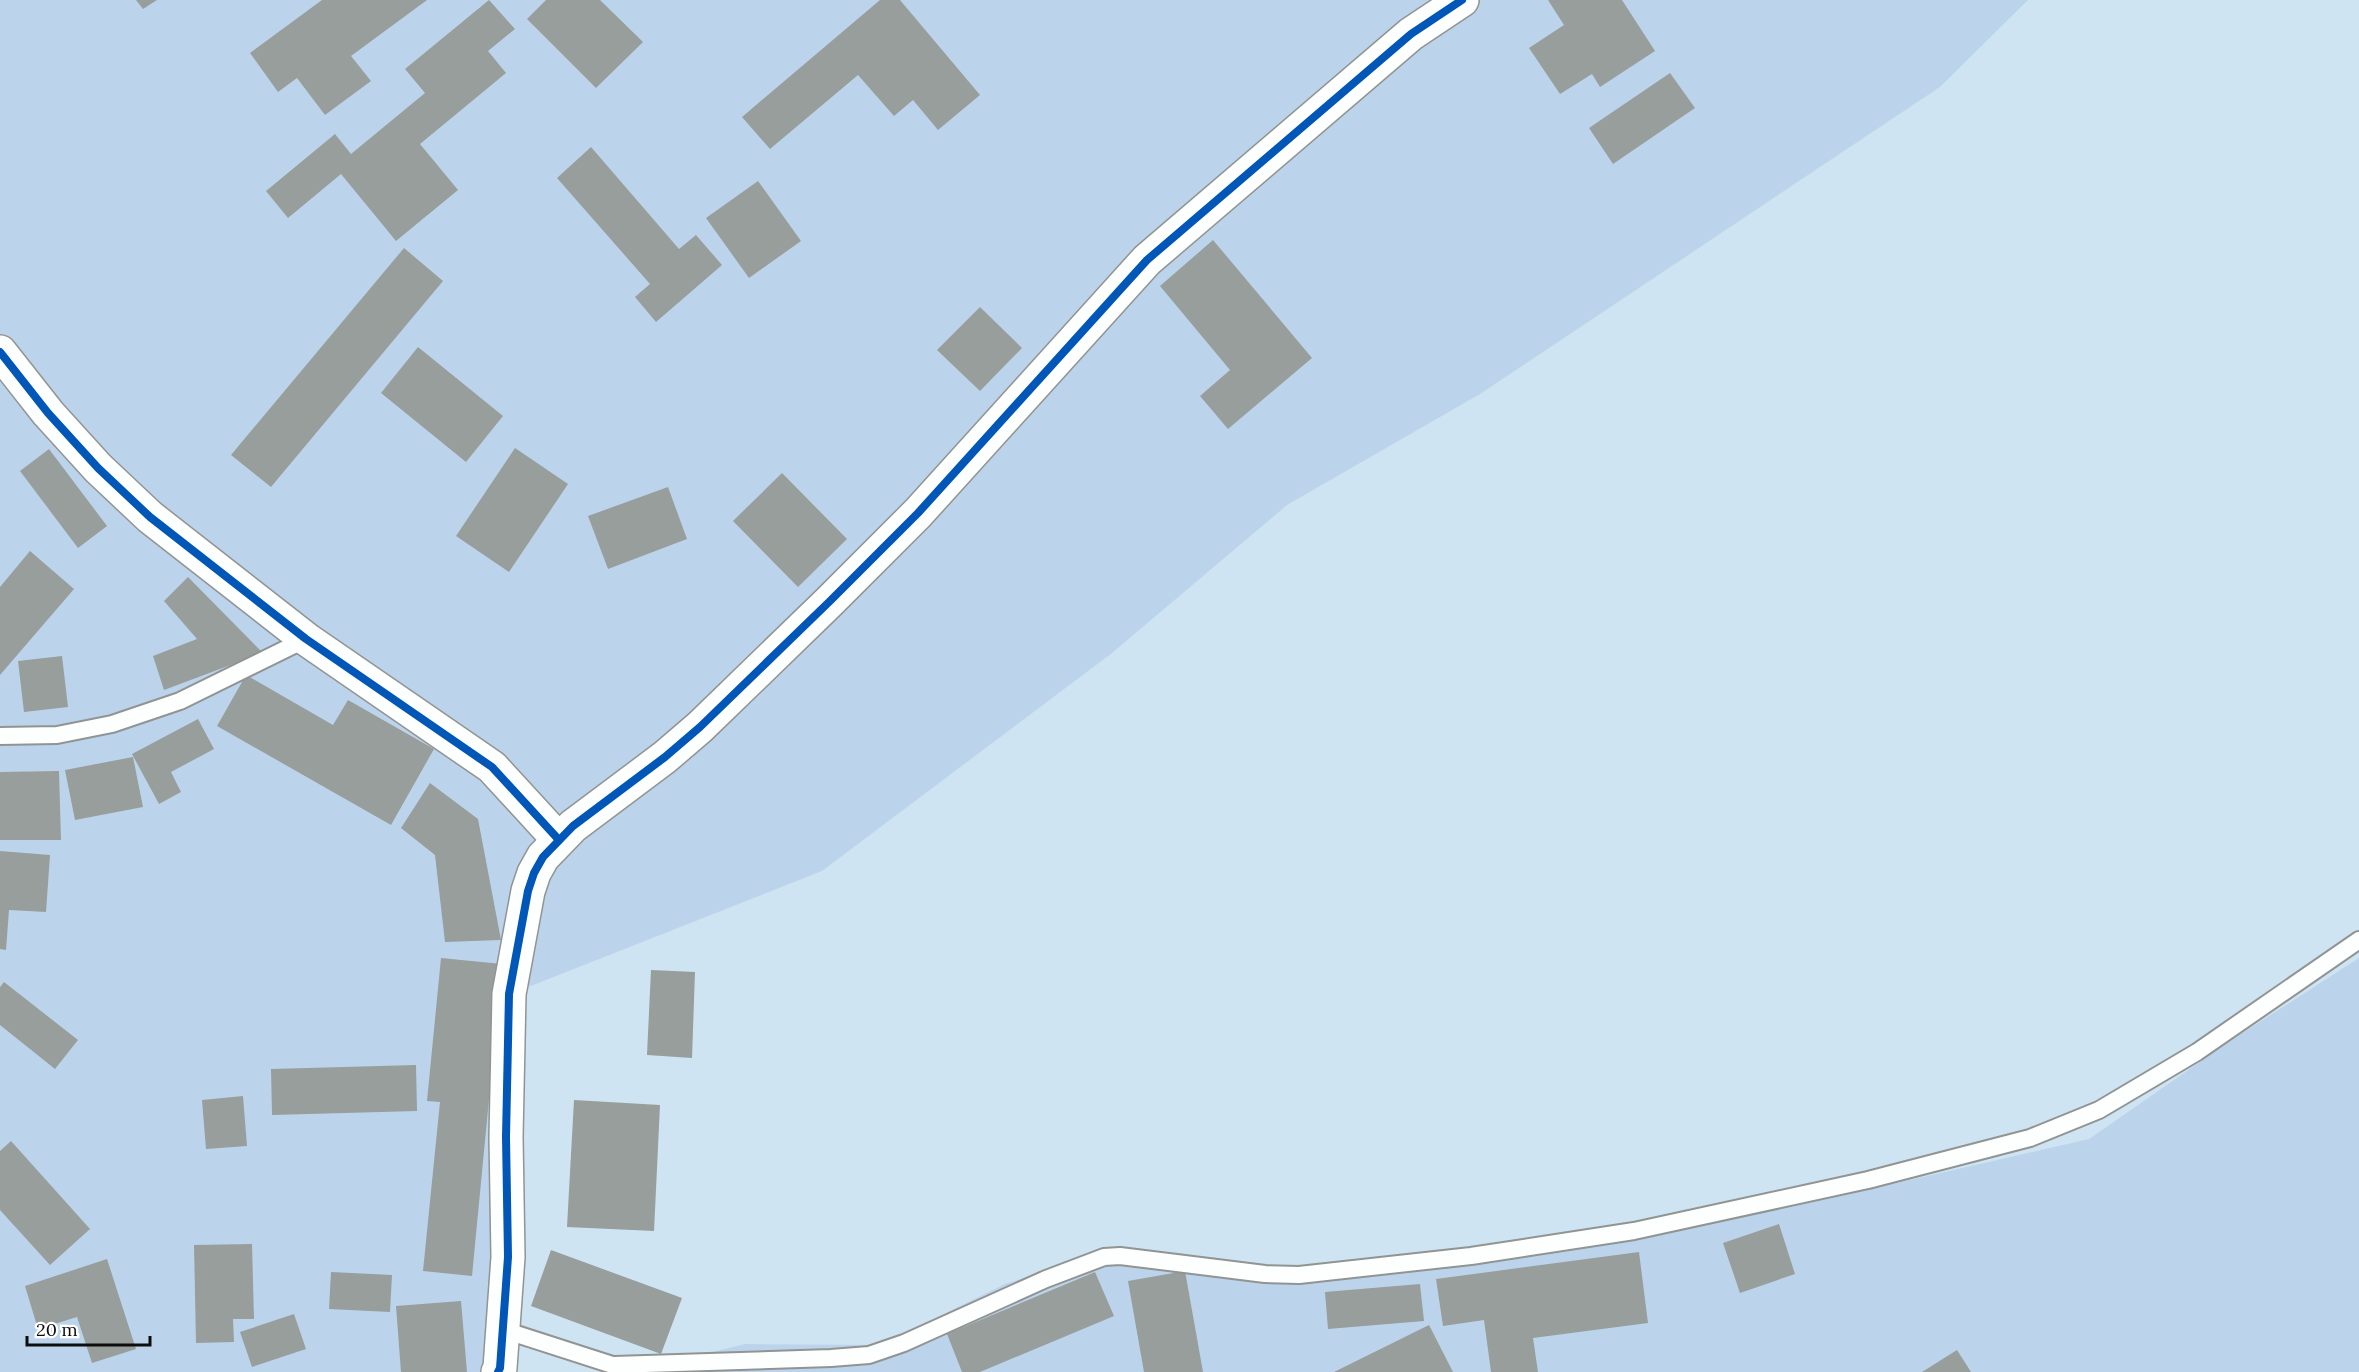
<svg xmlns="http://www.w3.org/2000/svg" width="2359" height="1372" viewBox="0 0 2359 1372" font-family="Lora,serif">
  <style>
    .green { fill: #cfe4f2 }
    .forest { fill: #bcd4eb }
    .building { fill: #979e9c }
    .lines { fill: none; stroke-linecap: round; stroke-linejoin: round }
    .service-casing { stroke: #909493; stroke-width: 20 }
    .minor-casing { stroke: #909493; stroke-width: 36 }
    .service { stroke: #fdfefe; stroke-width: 16 }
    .minor { stroke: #fdfefe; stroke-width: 33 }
    .cycleway-casing { stroke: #fff; stroke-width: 11 }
    .cycleway { stroke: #0057b8; stroke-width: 8 }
  </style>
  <rect width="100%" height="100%" fill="#f1fbf9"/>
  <!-- green -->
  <rect class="green" x="0" y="0" width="2359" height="1372"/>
  <!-- forest -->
  <g class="forest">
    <path d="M0,0H2028L1940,87L1480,394L1287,505L1112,653L822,871L513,993L509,1372H0Z"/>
    <path d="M2359,958V1372H631L745,1344L881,1345L1005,1284L1115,1249L1272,1279L1646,1227L1858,1192L2089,1139L2233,1039Z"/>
  </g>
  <!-- building -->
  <g class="building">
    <path d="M136,0H157L143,9Z"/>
    <path d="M322,0H427L351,56L371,81L325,115L297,78L278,92L250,53Z"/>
    <path d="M489,0L515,29L488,51L506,73L420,144L458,190L396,241L341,174L288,218L266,191L335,134L351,154L425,93L405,69Z"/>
    <path d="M546,0H600L643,42L596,88L527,19Z"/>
    <path d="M880,0H900L980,95L938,130L913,100L894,116L858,75L770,149L742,117Z"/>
    <path d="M1548,0H1622L1655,51L1600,87L1592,74L1560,94L1529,48L1564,25Z"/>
    <path d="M1670,73L1695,108L1613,164L1589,128Z"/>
    <path d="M591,147L679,249L696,235L722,265L656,322L635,297L650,284L557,178Z"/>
    <path d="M758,181L801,241L749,278L706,218Z"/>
    <path d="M1213,240L1312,358L1228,429L1200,396L1230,370L1160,286Z"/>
    <path d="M404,248L443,281L271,487L231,455Z"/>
    <path d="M980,307L1022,348L980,391L937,350Z"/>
    <path d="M418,347L503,416L466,462L381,393Z"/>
    <path d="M515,448L568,484L509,572L456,536Z"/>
    <path d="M49,449L107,526L78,548L20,471Z"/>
    <path d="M782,473L847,539L798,587L733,521Z"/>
    <path d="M668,487L687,539L608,569L588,516Z"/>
    <path d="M30,551L74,589L0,675V587Z"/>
    <path d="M188,577L263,653L164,690L153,656L197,639L164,601Z"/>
    <path d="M62,656L68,707L24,712L18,661Z"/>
    <path d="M246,675L333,725L348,700L434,749L391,825L217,726Z"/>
    <path d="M198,719L214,749L171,772L181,792L159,804L132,754Z"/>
    <path d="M133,757L143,807L75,820L65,770Z"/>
    <path d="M59,771L61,840H0V772Z"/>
    <path d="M430,783L478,819L501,940L445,942L435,855L401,828Z"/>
    <path d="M0,851L50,855L46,912L9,910L6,950L0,949Z"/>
    <path d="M441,958L502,964L472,1276L423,1271L440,1102L427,1101Z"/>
    <path d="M651,970L695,972L692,1058L647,1055Z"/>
    <path d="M4,982L78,1040L55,1069L0,1025V987Z"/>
    <path d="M416,1065L417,1111L272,1115L271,1069Z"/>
    <path d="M243,1096L247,1146L206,1149L202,1100Z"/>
    <path d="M574,1100L660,1105L654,1231L567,1227Z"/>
    <path d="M11,1141L90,1229L50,1265L0,1210V1151Z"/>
    <path d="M1779,1224L1795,1274L1740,1293L1723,1243Z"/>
    <path d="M252,1244L254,1319H233L234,1342L196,1343L194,1245Z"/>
    <path d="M551,1250L682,1298L661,1354L531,1306Z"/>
    <path d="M1639,1252L1648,1323L1533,1338L1538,1372H1491L1484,1320L1443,1326L1436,1279Z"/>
    <path d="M107,1259L136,1349L92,1363L77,1317L38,1329L25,1286Z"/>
    <path d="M1185,1271L1203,1372H1144L1128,1281Z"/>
    <path d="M331,1272L392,1275L390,1312L329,1309Z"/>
    <path d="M1095,1272L1114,1316L980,1372H962L947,1334Z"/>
    <path d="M1420,1284L1424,1321L1328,1329L1325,1292Z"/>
    <path d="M461,1301L467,1372H401L396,1306Z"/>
    <path d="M294,1314L306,1349L252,1367L240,1332Z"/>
    <path d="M1429,1325L1453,1372H1334Z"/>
    <path d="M1957,1350L1971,1372H1922Z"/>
  </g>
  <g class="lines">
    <defs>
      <g id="service">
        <path d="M0,736L57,735L112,724L180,701L306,639"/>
        <path d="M504,1330L622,1368"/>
        <path d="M614,1365L831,1358L869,1355L904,1343L1046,1279L1104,1257L1120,1256L1265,1274L1299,1275L1471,1256L1634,1231L1868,1180L2030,1138L2099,1110L2197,1052L2359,940"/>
      </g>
      <g id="minor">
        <path d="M0,352L48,413L98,468L150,517L306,639L492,767L559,840"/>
        <path d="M498,1372L500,1368L508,1257L506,1137L509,994L528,891L534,873L543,857L573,826L665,757L700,727L829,602L918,513L1147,260L1411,34L1462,0"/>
      </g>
    </defs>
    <!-- service casing -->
    <use href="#service" class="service-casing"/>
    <!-- minor casing -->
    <use href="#minor" class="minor-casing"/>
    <!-- service -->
    <use href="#service" class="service"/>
    <!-- minor -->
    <use href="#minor" class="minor"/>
    <defs>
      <g id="cycleway">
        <path d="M0,352L48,413L98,468L150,517L306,639L492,767L559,840"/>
        <path d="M498,1372L500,1368L508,1257L506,1137L509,994L528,891L534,873L543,857L573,826L665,757L700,727L829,602L918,513L1147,260L1411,34L1462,0"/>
      </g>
    </defs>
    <!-- cycleway casing -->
    <use href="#cycleway" class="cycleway-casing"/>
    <!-- cycleway -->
    <use href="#cycleway" class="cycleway"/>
  </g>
  <!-- scale -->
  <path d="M27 1336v9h123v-9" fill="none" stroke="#0d0d0d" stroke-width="3"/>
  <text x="36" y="1336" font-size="18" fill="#0d0d0d" stroke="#ffffff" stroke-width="4.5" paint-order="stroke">20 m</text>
</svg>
